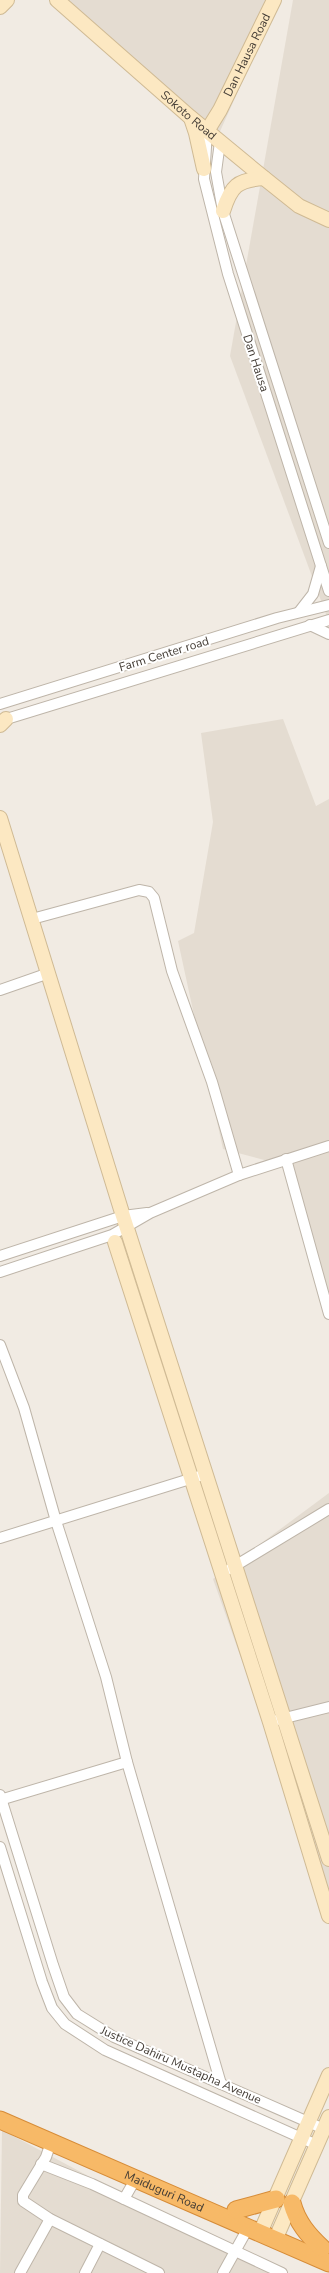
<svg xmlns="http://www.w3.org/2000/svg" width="329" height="2273" viewBox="0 0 329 2273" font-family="'Nunito Sans',sans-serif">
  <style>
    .residential { fill: #e4dcd1 }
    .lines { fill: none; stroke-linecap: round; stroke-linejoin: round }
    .street-casing { stroke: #beb5a9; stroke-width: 12 }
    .secondary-casing { stroke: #cfba94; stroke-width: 16 }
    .highway-casing { stroke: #d68c38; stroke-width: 19 }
    .street { stroke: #fff; stroke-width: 10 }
    .secondary { stroke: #fce8c2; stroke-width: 14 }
    .highway { stroke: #f7b967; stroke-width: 17 }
    .labels { text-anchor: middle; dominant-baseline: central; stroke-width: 4; stroke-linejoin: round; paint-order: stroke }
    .street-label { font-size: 12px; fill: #423b34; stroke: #fff }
  </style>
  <rect width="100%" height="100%" fill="#f1ebe3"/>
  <!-- residential -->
  <g class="residential">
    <path d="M61,0H279L217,138Z"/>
    <path d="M293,0H329V622L230,356Z"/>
    <path d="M283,719L316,806L329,799V1299L294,1168L223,1149L178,941L194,933L213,822L201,733Z"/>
    <path d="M329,1493V1907L213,1579Z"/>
    <path d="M2,2130L270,2273H0Z"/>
  </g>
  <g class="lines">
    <defs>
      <g id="street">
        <path d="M207,131L204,179L228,274L329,591"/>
        <path d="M220,142L216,172L223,211L329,543"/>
        <path d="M299,612L313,594L321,566"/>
        <path d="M310,625L329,634"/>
        <path d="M0,704L277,618L329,605"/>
        <path d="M0,721L329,620"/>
        <path d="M32,919L139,890L149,892L154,898L172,971L212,1082L239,1175"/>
        <path d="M0,990L49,973"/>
        <path d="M286,1159L329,1314"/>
        <path d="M0,1256L123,1216L147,1213"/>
        <path d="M0,1272L112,1235L150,1213L239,1175L329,1146"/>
        <path d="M0,1345L24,1408L56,1521L106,1677L127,1762"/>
        <path d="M0,1538L206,1474"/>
        <path d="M230,1569L329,1509"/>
        <path d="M277,1720L329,1707"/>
        <path d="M0,1795L53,1965L64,1997L77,2014L114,2037L324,2129"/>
        <path d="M0,1800L127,1762L221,2084"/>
        <path d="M0,1847L42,1982L52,2008L65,2024L105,2050L317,2145"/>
        <path d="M51,2142L46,2157L23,2195V2201L50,2219L159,2273"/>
        <path d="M41,2164L92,2184L282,2273"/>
        <path d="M124,2199L135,2180"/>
        <path d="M20,2273L50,2219"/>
        <path d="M85,2273L100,2244"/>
        <path d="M223,2273L248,2228"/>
      </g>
      <g id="secondary">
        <path id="s1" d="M57,0L190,117L264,178L299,206L329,220"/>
        <path d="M0,7L7,0"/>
        <path d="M191,118L196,133L204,169"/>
        <path id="s2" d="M207,131L220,110L274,0"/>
        <path d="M223,211C231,186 237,180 264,178"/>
        <path d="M0,725L6,719"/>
        <path d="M0,818L123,1216L329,1859"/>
        <path d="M115,1242L270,1722L329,1916"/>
        <path d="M260,2233L329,2075"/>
        <path d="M275,2240L329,2117"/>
      </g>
      <g id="highway">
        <path id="s3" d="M0,2120L329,2263"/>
        <path d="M292,2203C297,2222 308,2235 322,2248"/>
        <path d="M236,2210L276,2199"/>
      </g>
    </defs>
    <!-- street casing -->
    <use href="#street" class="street-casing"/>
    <!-- secondary casing -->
    <use href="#secondary" class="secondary-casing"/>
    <!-- highway casing -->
    <use href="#highway" class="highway-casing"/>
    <!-- street -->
    <use href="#street" class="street"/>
    <!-- secondary -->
    <use href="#secondary" class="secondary"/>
    <!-- highway -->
    <use href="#highway" class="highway"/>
  </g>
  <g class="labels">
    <!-- street labels -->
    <g class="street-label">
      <text stroke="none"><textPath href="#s2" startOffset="86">Dan Hausa Road</textPath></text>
      <text stroke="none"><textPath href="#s1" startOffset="175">Sokoto Road</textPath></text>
      <text transform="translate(256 363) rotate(72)">Dan Hausa</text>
      <text transform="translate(164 654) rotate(-17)">Farm Center road</text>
      <text transform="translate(181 2065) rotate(24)">Justice Dahiru Mustapha Avenue</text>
      <text stroke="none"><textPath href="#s3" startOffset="179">Maiduguri Road</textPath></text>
    </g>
  </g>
</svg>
